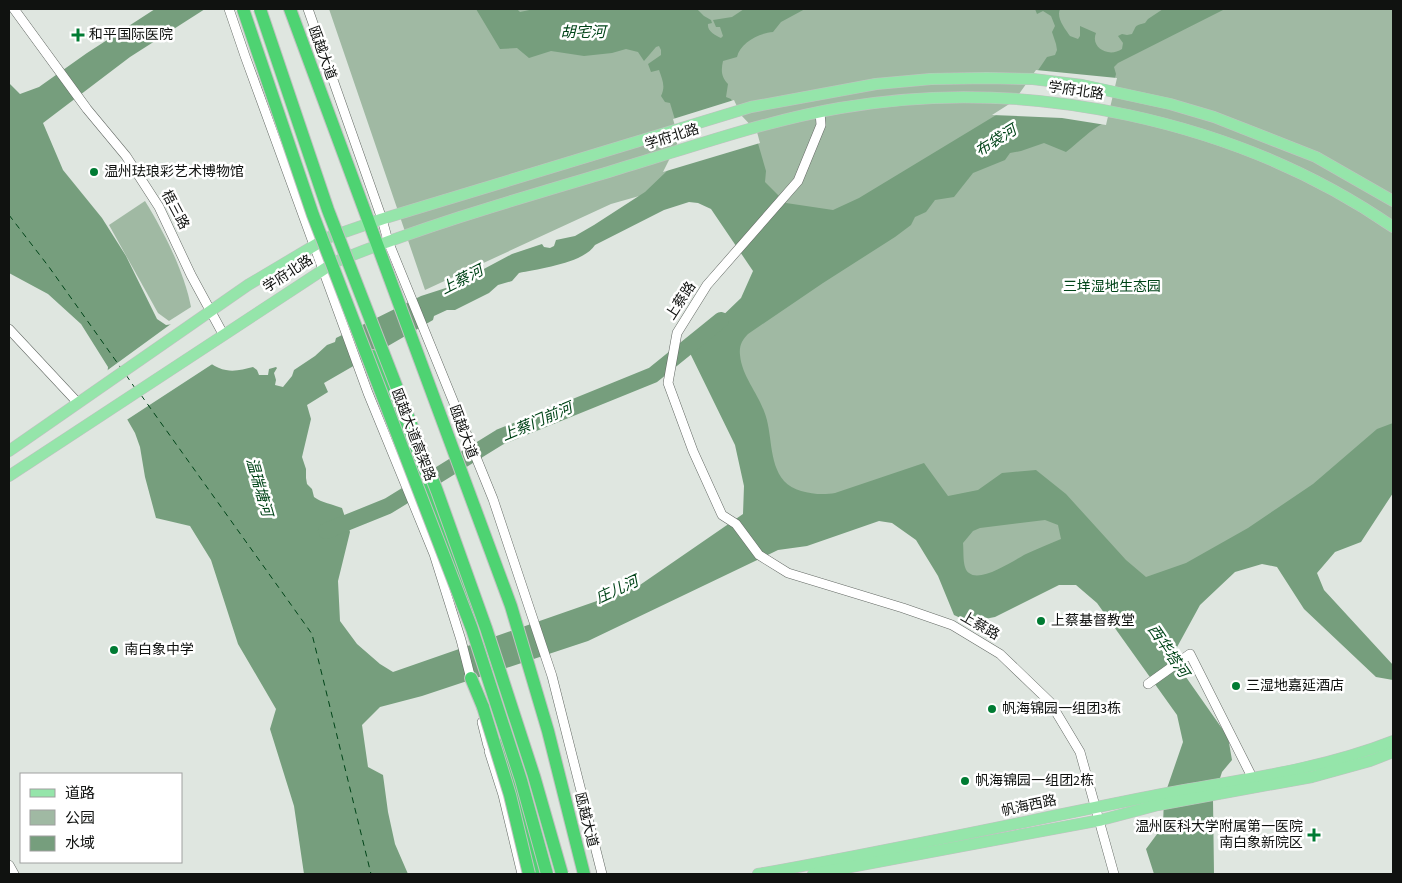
<svg xmlns="http://www.w3.org/2000/svg" width="1402" height="883" viewBox="0 0 1402 883" font-family="'Source Sans 3','Noto Sans SC',sans-serif">
  <style>
    .green { fill: #a0b9a3 }
    .water { fill: #769e7d; fill-rule: evenodd }
    .pier { fill: #dfe6e0 }
    .lines { fill: none; stroke-linecap: round; stroke-linejoin: round }
    .river { stroke: #769e7d; stroke-width: 16 }
    .ferry { stroke: #004418; stroke-width: 1; stroke-dasharray: 6 5; stroke-linecap: butt }
    .minor-casing { stroke: #646a65; stroke-width: 10 }
    .major-casing { stroke: #c1c1c1; stroke-width: 12 }
    .highway-casing { stroke: #c1c1c1; stroke-width: 14 }
    .minor { stroke: #fff; stroke-width: 9 }
    .major { stroke: #95e5aa; stroke-width: 11 }
    .highway { stroke: #4ed372; stroke-width: 12 }
    .highway-bridge-casing { stroke: #c1c1c1; stroke-width: 14; stroke-linecap: butt }
    .highway-bridge { stroke: #4ed372; stroke-width: 12 }
    .poi-dot { fill: #007b33; stroke: #fff; stroke-width: 2 }
    .labels { text-anchor: middle; dominant-baseline: central; stroke-width: 5; stroke-linejoin: round; paint-order: stroke }
    .poi-label { font-size: 14px; fill: #101210; stroke: #fff; text-anchor: start }
    .street-label { font-size: 14px; fill: #101210; stroke: #fff }
    .park-label { font-size: 14px; fill: #004418; stroke: #fff }
    .water-label { font-size: 15px; font-style: italic; fill: #004418; stroke: #fff }
  </style>
  <rect width="100%" height="100%" fill="#dfe6e0"/>
  <!-- green -->
  <g class="green">
    <path d="M329,9H1393V469L1166,609L1086,565L974,594L895,502L790,536L705,354L774,293L724,172L611,204L425,290Z"/>
    <path d="M145,201C164,232 184,271 191,307L169,321L158,313L109,225Z"/>
  </g>
  <!-- water -->
  <path class="water" d="M155,9H205L130,57L43,123L63,170L102,218L126,256L157,319L166,325L174,324C187,339 206,367 226,370C235,372 244,369 253,367L257,370L259,375H268L269,369L276,367L277,368L274,373L276,380L275,385L283,387L292,376L294,370L315,356L327,345L335,342L336,338L421,296L452,286L512,254L542,244L544,247L550,248L554,246L556,240L575,236L594,225L645,192L668,170L680,144L679,133L670,103L665,102L661,96C666,86 662,79 659,70L651,72L648,64L661,55V50L659,46L656,47L644,61L638,52L626,49L612,53L584,56L551,51L529,58L517,48L500,49L476,9H517L520,12L534,9H697L704,16L711,20L712,23L708,24C707,31 715,35 721,38L723,36L720,27H716L713,20L732,17L744,9H805L781,22L773,32C759,33 740,43 737,57L723,61C721,70 721,77 728,84L726,97L731,99L739,117L755,133L766,171L765,182L786,203L833,210L859,198L1016,103L1047,57L1055,55L1057,50L1056,44L1052,32L1055,26L1051,16L1043,11L1037,14L1035,9H1060C1056,18 1065,29 1070,36L1078,39L1080,36V26L1096,33C1090,48 1109,58 1122,49L1123,43L1118,36L1122,34L1127,35L1132,34C1137,25 1134,26 1145,23L1148,19L1163,9H1225L1118,63L1114,67L1116,74L1104,123C1090,130 1079,142 1066,152L1044,143L1021,151L1010,153L1005,160L973,173L954,197L935,200L926,212L915,217L911,225L895,237L823,283L748,334C742,340 739,346 740,355C742,376 757,392 764,411C773,433 768,462 784,481C795,493 819,496 835,493L924,463L948,496L978,490L1002,473L1036,470L1066,494L1126,560L1146,577L1186,563L1248,528L1313,484L1377,429L1393,423V493L1361,542L1335,552L1317,573L1324,590L1393,665V680L1376,677L1304,609L1277,567L1262,564L1235,572L1200,605L1176,649V654L1174,660L1228,737L1232,760L1222,772L1213,800L1214,874H1154L1146,849L1163,826L1164,797L1183,742L1177,715L1097,603L1076,585H1059L995,617L969,622L954,615L938,576L916,540L892,523L879,521L807,546L778,550L588,641L422,696L380,707L362,725L368,767L383,775L388,812L395,844L408,874H304L294,806L270,729L276,709L238,644L211,560L190,526L156,518L145,477L140,447L135,433L108,386L107,377L108,367L81,324L48,294L9,273V83L20,94L39,87L87,53ZM689,202L698,203L711,209L753,271L741,298L688,349L735,445L744,486L743,514L637,587L393,672L380,664L357,644L340,621L338,581L350,532L342,508C332,504 322,503 314,497L312,489L307,484L306,478V469L302,457L311,419L307,405L328,392L324,383L433,320L434,316L447,310H455L489,293L498,285L512,281L519,273C538,269 584,263 595,245L664,210ZM1045,520L1058,525L1061,539C1049,544 1037,549 1026,554C1014,560 981,583 969,573C962,568 964,552 963,543L973,531L980,528Z"/>
  <!-- pier -->
  <g class="pier">
    <path d="M1036,70L1117,78L1106,125L1062,118L992,115L1014,101Z"/>
    <path d="M734,100L741,115L757,132L760,143L663,172L677,144V133L673,119Z"/>
    <path d="M175,321H180L188,326L211,361L214,363L125,421L106,387L104,382L105,372Z"/>
  </g>
  <g class="lines">
    <!-- river -->
    <path class="river" d="M326,531L388,506L500,437L653,375L721,320"/>
    <!-- ferry -->
    <g class="ferry">
      <path d="M9,215L49,267L121,368"/>
      <path d="M126,375L135,388"/>
      <path d="M141,395L312,634L371,874"/>
    </g>
    <defs>
      <g id="minor">
        <path d="M14,9L87,109L126,156L159,207L191,275L223,334"/>
        <path d="M229,9L245,56L368,393L434,554L461,640L472,683"/>
        <path d="M308,9L382,219L388,241L493,499L552,676L602,874"/>
        <path d="M820,112L821,125L798,181L707,285L677,333L668,383L693,451L722,515L736,524L759,555L788,573L903,608L952,625L1000,654L1050,702L1080,752L1114,874"/>
        <path d="M9,329L78,403"/>
        <path d="M1148,684L1190,654L1252,777V784"/>
        <path d="M482,722L488,746L495,756"/>
        <path d="M489,751L503,795L522,874"/>
        <path d="M9,865L14,874"/>
      </g>
      <g id="major">
        <path d="M9,451L248,285L327,238L382,219L751,107L876,84L931,79L987,78L1033,79L1082,85L1170,104L1214,117L1316,157L1393,201"/>
        <path d="M9,476L335,262C426,225 521,198 615,170C689,148 764,121 840,108C1026,75 1238,120 1393,227"/>
        <path d="M758,874C888,851 1017,823 1147,797C1229,781 1314,772 1393,741"/>
        <path d="M813,874L1101,820L1158,805L1312,777L1370,761L1393,752"/>
      </g>
      <g id="highway">
        <path d="M290,9L511,606L548,731L584,874"/>
        <path d="M373,356L414,455L466,592L473,618"/>
        <path d="M471,678L483,707"/>
        <path d="M504,744L513,781L539,874"/>
      </g>
    </defs>
    <!-- minor casing -->
    <use href="#minor" class="minor-casing"/>
    <!-- major casing -->
    <use href="#major" class="major-casing"/>
    <!-- highway casing -->
    <use href="#highway" class="highway-casing"/>
    <!-- minor -->
    <use href="#minor" class="minor"/>
    <!-- major -->
    <use href="#major" class="major"/>
    <!-- highway -->
    <use href="#highway" class="highway"/>
    <defs>
      <g id="highway-bridge">
        <path d="M243,9L313,215L472,629L521,780L547,874"/>
        <path d="M260,9L328,210L437,491L486,628L534,776L562,874"/>
        <path d="M483,707L510,795L529,874"/>
      </g>
    </defs>
    <!-- highway-bridge casing -->
    <use href="#highway-bridge" class="highway-bridge-casing"/>
    <!-- highway-bridge -->
    <use href="#highway-bridge" class="highway-bridge"/>
  </g>
  <!-- markers -->
  <g class="poi-dot">
    <path d="M75.5 27.5h5v5h5v5h-5v5h-5v-5h-5v-5h5z"/>
    <circle cx="94" cy="172" r="5"/>
    <circle cx="1041" cy="621" r="5"/>
    <circle cx="114" cy="650" r="5"/>
    <circle cx="1236" cy="686" r="5"/>
    <circle cx="992" cy="709" r="5"/>
    <circle cx="965" cy="781" r="5"/>
    <path d="M1311.5 827.5h5v5h5v5h-5v5h-5v-5h-5v-5h5z"/>
  </g>
  <g class="labels">
    <!-- poi labels -->
    <g class="poi-label">
      <text x="89" y="35">和平国际医院</text>
      <text x="104" y="172">温州珐琅彩艺术博物馆</text>
      <text x="1051" y="621">上蔡基督教堂</text>
      <text x="124" y="650">南白象中学</text>
      <text x="1246" y="686">三湿地嘉延酒店</text>
      <text x="1002" y="709">帆海锦园一组团3栋</text>
      <text x="975" y="781">帆海锦园一组团2栋</text>
      <text x="1303" y="827" text-anchor="end">温州医科大学附属第一医院<tspan x="1303" dy="16">南白象新院区</tspan></text>
    </g>
    <!-- street labels -->
    <g class="street-label">
      <text transform="translate(322 53) rotate(70)">瓯越大道</text>
      <text transform="translate(1076 91) rotate(8)">学府北路</text>
      <text transform="translate(672 137) rotate(-17)">学府北路</text>
      <text transform="translate(175 210) rotate(62)">梧三路</text>
      <text transform="translate(288 274) rotate(-33)">学府北路</text>
      <text transform="translate(681 301) rotate(-57)">上蔡路</text>
      <text transform="translate(463 432) rotate(70)">瓯越大道</text>
      <text transform="translate(413 435) rotate(69)">瓯越大道高架路</text>
      <text transform="translate(980 626) rotate(30)">上蔡路</text>
      <text transform="translate(1029 806) rotate(-12)">帆海西路</text>
      <text transform="translate(586 820) rotate(76)">瓯越大道</text>
    </g>
    <!-- park labels -->
    <g class="park-label">
      <text x="1112" y="287">三垟湿地生态园</text>
    </g>
    <!-- water labels -->
    <g class="water-label">
      <text x="583" y="32">胡宅河</text>
      <text transform="translate(996 141) rotate(-32)">布袋河</text>
      <text transform="translate(462 280) rotate(-27)">上蔡河</text>
      <text transform="translate(537 422) rotate(-23)">上蔡门前河</text>
      <text transform="translate(259 487) rotate(74)">温瑞塘河</text>
      <text transform="translate(617 590) rotate(-25)">庄儿河</text>
      <text transform="translate(1168 651) rotate(56)">西华塔河</text>
    </g>
  </g>
  <!-- border -->
  <rect width="1402" height="883" fill="none" stroke="#101210" stroke-width="20"/>
  <!-- legend -->
  <rect x="20" y="773" width="162" height="90" fill="#ffffff" stroke="#9fa09f"/>
  <rect x="30" y="789" width="25" height="8" fill="#95e5aa" stroke="#9fa09f"/>
  <text x="65" y="798" font-size="15" fill="#101210">道路</text>
  <rect x="30" y="810" width="25" height="15" fill="#a0b9a3" stroke="#9fa09f"/>
  <text x="65" y="823" font-size="15" fill="#101210">公园</text>
  <rect x="30" y="836" width="25" height="15" fill="#769e7d" stroke="#9fa09f"/>
  <text x="65" y="848" font-size="15" fill="#101210">水域</text>
</svg>
